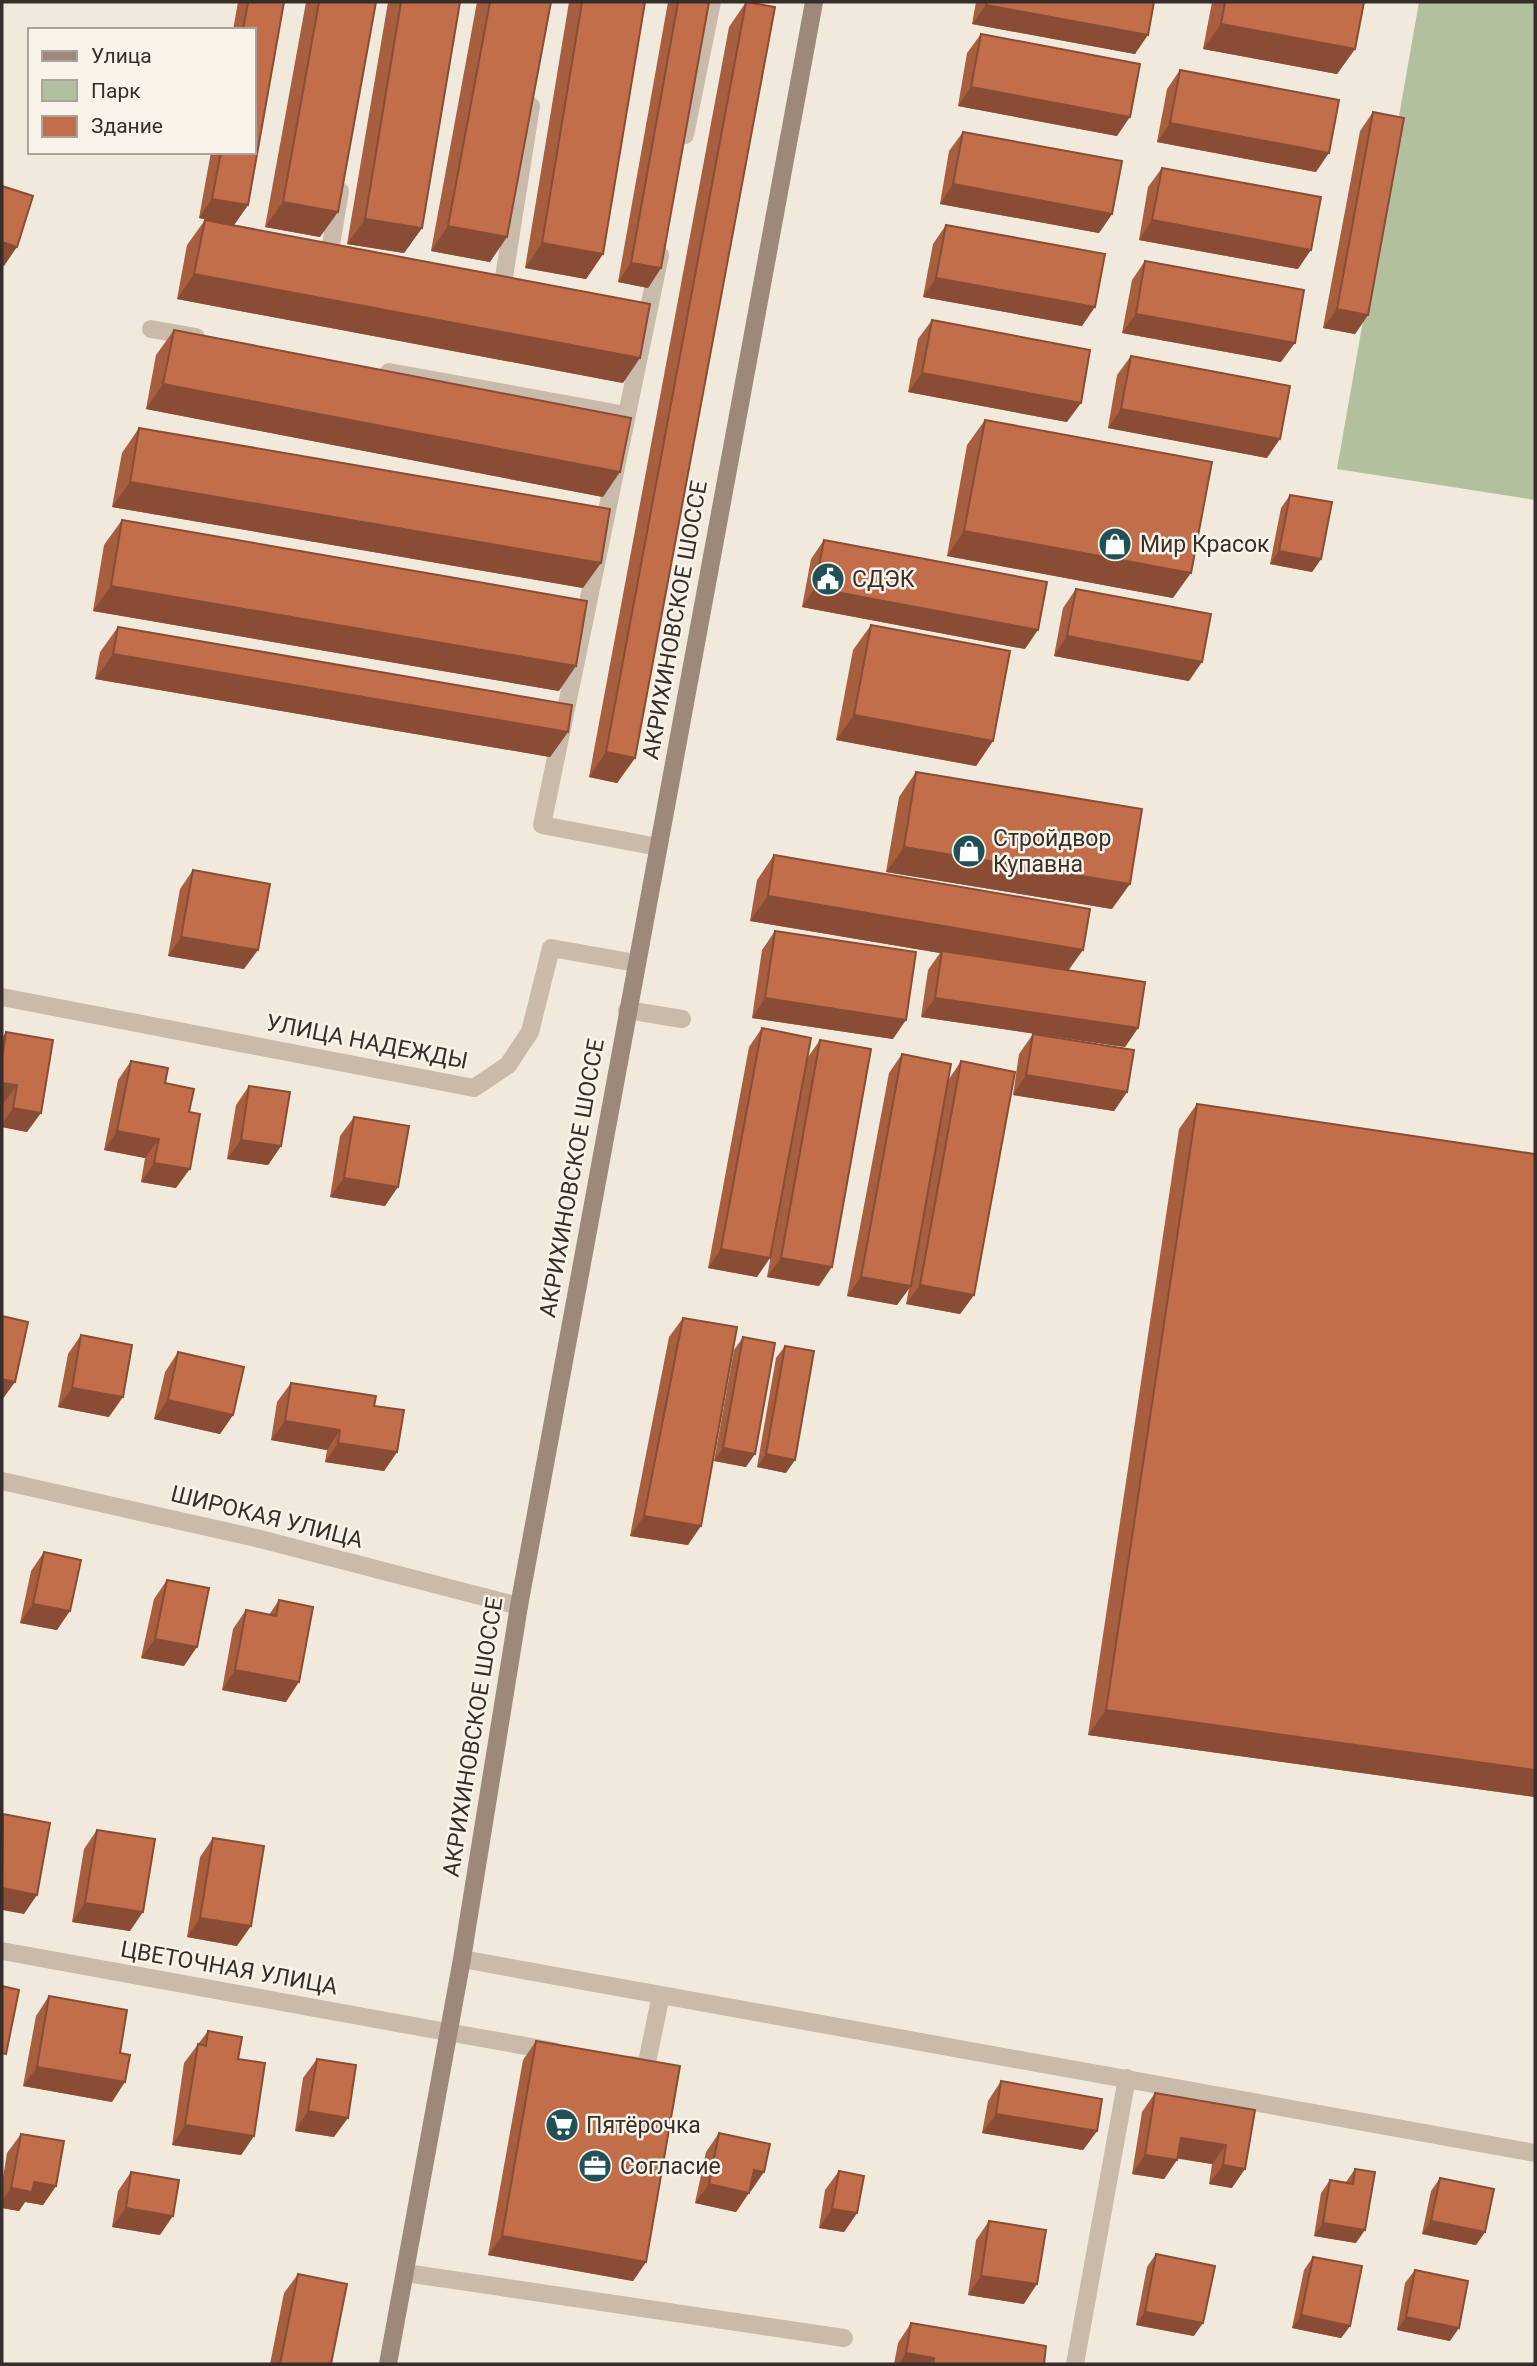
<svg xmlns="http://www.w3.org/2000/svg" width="1537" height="2366" viewBox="0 0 1537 2366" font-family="Roboto,sans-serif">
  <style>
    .green { fill: #b3c09e }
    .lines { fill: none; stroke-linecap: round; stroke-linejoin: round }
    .service { stroke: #cabaaa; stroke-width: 18 }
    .minor { stroke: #cabaaa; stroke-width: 18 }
    .secondary { stroke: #9d897b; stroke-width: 18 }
    .wall { fill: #a75f40 }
    .shaded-wall { fill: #884d34 }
    .building { fill: #c26e4b; stroke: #884d34; stroke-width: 2 }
    .labels { text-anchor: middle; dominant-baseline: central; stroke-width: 5; stroke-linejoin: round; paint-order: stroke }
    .poi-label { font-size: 23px; fill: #372e29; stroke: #f9f3ea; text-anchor: start }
    .street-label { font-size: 23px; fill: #372e29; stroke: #f9f3ea }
  </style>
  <rect width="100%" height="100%" fill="#f2e9dd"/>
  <!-- green -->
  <path class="green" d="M1419,2H1535V500L1337,469Z"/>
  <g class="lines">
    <!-- service -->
    <g class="service">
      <path d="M685,135L712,2"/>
      <path d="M329,257L340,191"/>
      <path d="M502,290L531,106"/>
      <path d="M151,329L196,337"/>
      <path d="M389,372L626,415"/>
      <path d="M658,847L542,825L660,255"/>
      <path d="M627,1010L682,1019"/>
      <path d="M447,2032L554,2051"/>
      <path d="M630,2065L646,2067L661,1995"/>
      <path d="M406,2273L844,2338"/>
    </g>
    <!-- minor -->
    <g class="minor">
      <path d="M2,997L474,1088L508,1065L530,1032L551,948L636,963"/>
      <path d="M2,1481L256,1538L519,1606"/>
      <path d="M2,1951L447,2032"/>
      <path d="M462,1959L1535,2153"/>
      <path d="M1075,2364L1127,2078"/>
    </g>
    <!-- secondary -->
    <path class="secondary" d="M388,2364L462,1959L519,1606L814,2"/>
  </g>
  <!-- wall -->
  <g class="wall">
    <path d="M238,2H284L248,205L234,225L199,218L211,152H254V30H233Z"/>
    <path d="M306,2H376L320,237L265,227Z"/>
    <path d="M388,2H460L422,228L404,253L347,244Z"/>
    <path d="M477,2H551L490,262L431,251Z"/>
    <path d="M569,2H645L603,254L586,279L525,268Z"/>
    <path d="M668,2H709L661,268L648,288L618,282Z"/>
    <path d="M746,2L635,758L617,783L589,777L729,27Z"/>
    <path d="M976,2H1154L1135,54L972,24Z"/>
    <path d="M1212,2H1364L1355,49L1337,74L1203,49Z"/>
    <path d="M981,34L1117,136L958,106L967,53Z"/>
    <path d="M1180,70L1316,172L1157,142L1167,89Z"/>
    <path d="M1373,112L1368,315L1355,334L1323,328L1360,131Z"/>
    <path d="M963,132L1112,214L1099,233L940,204L949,151Z"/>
    <path d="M1162,168L1298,269L1139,240L1148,187Z"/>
    <path d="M205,220L623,383L177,299L187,245Z"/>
    <path d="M946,225L1082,326L923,297L933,244Z"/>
    <path d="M1145,261L1281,362L1122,333L1132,280Z"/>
    <path d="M932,320L1067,422L908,392L918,339Z"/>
    <path d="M174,330L603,497L146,409L156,355Z"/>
    <path d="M1131,356L1267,458L1108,428L1117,375Z"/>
    <path d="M985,420L1173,598L947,556L967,445Z"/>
    <path d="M139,428L583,588L112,507L122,453Z"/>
    <path d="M1290,495L1321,559L1312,572L1270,564L1281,508Z"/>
    <path d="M122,520L559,691L93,611L104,545Z"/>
    <path d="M824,540L1025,649L802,607L811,559Z"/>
    <path d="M1076,589L1189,681L1054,656L1063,608Z"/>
    <path d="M871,625L993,741L976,766L836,740L853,650Z"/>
    <path d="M118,627L568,732L550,757L95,679L100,652Z"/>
    <path d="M916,772L1112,909L886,872L899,797Z"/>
    <path d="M774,855L1068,970L1138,1028L1125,1047L921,1017L928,970L940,953L750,921L757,880Z"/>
    <path d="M193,870L244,969L168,956L180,889Z"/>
    <path d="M775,931L893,1039L752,1018L762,950Z"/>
    <path d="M762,1028L808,1057L820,1040L819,1286L767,1277L781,1202L757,1277L708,1268L749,1047Z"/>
    <path d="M6,1032L27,1132L2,1127V1113L3,1104H2V1038Z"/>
    <path d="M1033,1034L1127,1092L1114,1111L1013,1095L1019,1054Z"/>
    <path d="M902,1054L949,1079L961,1061L974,1295L960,1314L906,1304L909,1288L897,1305L847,1296L889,1073Z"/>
    <path d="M131,1061L165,1083L176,1188L141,1182L145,1158L104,1150L118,1080Z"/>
    <path d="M249,1086L281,1146L268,1165L227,1159L236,1105Z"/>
    <path d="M1197,1104L1535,1154V1797L1088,1735L1179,1129Z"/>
    <path d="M354,1117L385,1206L330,1197L340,1136Z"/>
    <path d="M683,1318L688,1545L630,1536L669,1337Z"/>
    <path d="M81,1335L109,1417L58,1407L68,1354Z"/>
    <path d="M743,1337L746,1467L714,1461L734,1350Z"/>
    <path d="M785,1346L786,1473L757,1467L776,1358Z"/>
    <path d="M178,1352L233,1415L220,1434L154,1419L165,1372Z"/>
    <path d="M291,1383L397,1452L384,1471L325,1462L327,1450L271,1440L277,1402Z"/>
    <path d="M44,1552L57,1630L20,1623L31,1571Z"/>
    <path d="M167,1580L184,1666L141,1658L154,1599Z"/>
    <path d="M279,1600L286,1702L222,1690L233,1629L246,1610L269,1615Z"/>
    <path d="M97,1830L130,1931L72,1922L84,1849Z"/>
    <path d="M213,1838L237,1946L187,1937L200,1857Z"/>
    <path d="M49,1996L112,2102L23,2086L36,2016Z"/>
    <path d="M208,2031L238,2059L254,2136L241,2155L172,2145L184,2063Z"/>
    <path d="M536,2041L646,2262L633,2281L488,2255L523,2060Z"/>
    <path d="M317,2059L334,2137L295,2131L303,2078Z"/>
    <path d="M1001,2081L1097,2131L1083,2150L982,2133L988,2101Z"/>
    <path d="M1155,2093L1255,2110L1232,2188L1209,2184L1212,2164L1178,2158L1164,2179L1132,2174L1142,2112Z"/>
    <path d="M719,2133L751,2191H750L736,2212L695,2203L706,2152Z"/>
    <path d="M21,2134L56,2186L43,2205L25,2202L19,2211L2,2208V2184L7,2153Z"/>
    <path d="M1355,2169L1356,2243L1314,2236L1321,2193L1330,2180L1346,2182Z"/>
    <path d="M839,2171L857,2213L844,2232L819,2228L825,2190Z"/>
    <path d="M131,2172L160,2235L112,2227L118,2191Z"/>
    <path d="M1440,2178L1485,2232L1476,2245L1422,2234L1431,2191Z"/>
    <path d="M989,2221L1024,2304L968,2295L976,2240Z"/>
    <path d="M1156,2254L1194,2336L1136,2325L1147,2267Z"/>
    <path d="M1313,2257L1350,2326L1341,2338L1292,2328L1304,2270Z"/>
    <path d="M1415,2270L1450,2341L1397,2330L1405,2283Z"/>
    <path d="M298,2274L331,2364H270L284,2293Z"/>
    <path d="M911,2323L1044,2364H894L898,2343Z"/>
  </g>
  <!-- shaded-wall -->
  <g class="shaded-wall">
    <path d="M986,5L1148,35L1135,54L972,24Z"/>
    <path d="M1221,24L1355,49L1337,74L1203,49Z"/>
    <path d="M971,87L1130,117L1117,136L958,106Z"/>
    <path d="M1170,123L1329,153L1316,172L1157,142Z"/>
    <path d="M953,184L1112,214L1099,233L940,204Z"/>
    <path d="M212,199L248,205L234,225L199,218Z"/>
    <path d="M283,202L338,212L320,237L265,227Z"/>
    <path d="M365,219L422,228L404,253L347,244Z"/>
    <path d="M1152,220L1311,250L1298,269L1139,240Z"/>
    <path d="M448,226L507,237L490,262L431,251Z"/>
    <path d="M2,242L17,247L4,266H2Z"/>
    <path d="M542,243L603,254L586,279L525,268Z"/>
    <path d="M631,263L661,268L648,288L618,282Z"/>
    <path d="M194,274L640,358L623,383L177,299Z"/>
    <path d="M936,278L1095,307L1082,326L923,297Z"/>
    <path d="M1337,309L1368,315L1355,334L1323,328Z"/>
    <path d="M1136,314L1295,343L1281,362L1122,333Z"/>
    <path d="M922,373L1081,403L1067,422L908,392Z"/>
    <path d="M163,384L620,472L603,497L146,409Z"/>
    <path d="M1121,409L1280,439L1267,458L1108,428Z"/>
    <path d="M130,482L601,563L583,588L112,507Z"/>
    <path d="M964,531L1191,573L1173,598L947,556Z"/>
    <path d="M1279,551L1321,559L1312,572L1270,564Z"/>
    <path d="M111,586L576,666L559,691L93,611Z"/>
    <path d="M815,588L1038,630L1025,649L802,607Z"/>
    <path d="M1067,636L1202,662L1189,681L1054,656Z"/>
    <path d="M113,654L568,732L550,757L95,679Z"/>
    <path d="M854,715L993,741L976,766L836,740Z"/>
    <path d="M606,752L635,758L617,783L589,777Z"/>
    <path d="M904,847L1130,884L1112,909L886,872Z"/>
    <path d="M768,896L1083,950L1065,975L942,951L940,953L750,921Z"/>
    <path d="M181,937L258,950L244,969L168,956Z"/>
    <path d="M765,998L906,1020L893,1039L752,1018Z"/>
    <path d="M935,998L1138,1028L1125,1047L921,1017Z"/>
    <path d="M1026,1075L1127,1092L1114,1111L1013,1095Z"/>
    <path d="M2,1083L17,1085L3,1104H2Z"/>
    <path d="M13,1108L41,1113L27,1132L2,1127V1124Z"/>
    <path d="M117,1131L159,1139L145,1158L104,1150Z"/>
    <path d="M241,1140L281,1146L268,1165L227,1159Z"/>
    <path d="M154,1163L190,1169L176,1188L141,1182Z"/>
    <path d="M344,1178L398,1187L385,1206L330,1197Z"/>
    <path d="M721,1249L770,1258L757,1277L708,1268Z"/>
    <path d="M781,1258L832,1267L819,1286L767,1277Z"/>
    <path d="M861,1277L911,1286L897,1305L847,1296Z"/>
    <path d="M920,1285L974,1295L960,1314L906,1304Z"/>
    <path d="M2,1379L15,1382L2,1400Z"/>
    <path d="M72,1388L123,1397L109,1417L58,1407Z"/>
    <path d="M168,1400L233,1415L220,1434L154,1419Z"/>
    <path d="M285,1421L340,1430L327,1450L271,1440Z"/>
    <path d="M338,1443L397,1452L384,1471L325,1462Z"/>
    <path d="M723,1448L755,1454L746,1467L714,1461Z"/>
    <path d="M766,1454L795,1460L786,1473L757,1467Z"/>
    <path d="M644,1516L701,1526L688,1545L630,1536Z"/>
    <path d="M33,1604L70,1611L57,1630L20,1623Z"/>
    <path d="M155,1639L197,1647L184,1666L141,1658Z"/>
    <path d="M235,1670L299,1682L286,1702L222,1690Z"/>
    <path d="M1106,1710L1535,1770V1797L1088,1735Z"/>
    <path d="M2,1888L37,1895L24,1914L2,1910Z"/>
    <path d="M85,1903L143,1912L130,1931L72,1922Z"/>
    <path d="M200,1918L251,1926L237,1946L187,1937Z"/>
    <path d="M37,2067L125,2082L112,2102L23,2086Z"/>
    <path d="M308,2111L348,2118L334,2137L295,2131Z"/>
    <path d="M996,2114L1097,2131L1083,2150L982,2133Z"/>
    <path d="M185,2125L254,2136L241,2155L172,2145Z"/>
    <path d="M1181,2138L1226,2145L1212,2164L1167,2157Z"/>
    <path d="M1145,2155L1177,2160L1164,2179L1132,2174Z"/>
    <path d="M1223,2165L1245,2169L1232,2188L1209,2184Z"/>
    <path d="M754,2170L764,2172L751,2191L740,2189Z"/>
    <path d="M34,2182L56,2186L43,2205L25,2202L19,2211L2,2208V2201L11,2188Z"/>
    <path d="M709,2184L749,2193L736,2212L695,2203Z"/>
    <path d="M126,2208L173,2216L160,2235L112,2227Z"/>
    <path d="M832,2209L857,2213L844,2232L819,2228Z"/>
    <path d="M1431,2221L1485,2232L1476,2245L1422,2234Z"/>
    <path d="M1323,2223L1365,2230L1356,2243L1314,2236Z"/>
    <path d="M502,2236L646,2262L633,2281L488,2255Z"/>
    <path d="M981,2276L1037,2284L1024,2304L968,2295Z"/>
    <path d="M1145,2312L1203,2323L1194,2336L1136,2325Z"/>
    <path d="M1301,2315L1350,2326L1341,2338L1292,2328Z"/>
    <path d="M1406,2317L1459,2328L1450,2341L1397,2330Z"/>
    <path d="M906,2353L934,2358L930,2364H899Z"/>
  </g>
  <!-- building -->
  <g class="building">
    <path d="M248,2H284L248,205L212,199L221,152H254V30H243Z"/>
    <path d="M319,2H376L338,212L283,202Z"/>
    <path d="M401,2H460L422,228L365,219Z"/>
    <path d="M490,2H551L507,237L448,226Z"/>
    <path d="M582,2H645L603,254L542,243Z"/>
    <path d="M678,2H709L661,268L631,263Z"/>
    <path d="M746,2L775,7L635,758L606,752Z"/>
    <path d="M986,2H1154L1148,35L986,5Z"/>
    <path d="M1225,2H1364L1355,49L1221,24Z"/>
    <path d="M981,34L1140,64L1130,117L971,87Z"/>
    <path d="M1180,70L1339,100L1329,153L1170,123Z"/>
    <path d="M1373,112L1404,118L1368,315L1337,309Z"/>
    <path d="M963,132L1122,161L1112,214L953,184Z"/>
    <path d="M1162,168L1321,197L1311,250L1152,220Z"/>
    <path d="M2,186L33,196L17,247L2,242Z"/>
    <path d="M205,220L650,304L640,358L194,274Z"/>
    <path d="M946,225L1105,254L1095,307L936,278Z"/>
    <path d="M1145,261L1304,290L1295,343L1136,314Z"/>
    <path d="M932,320L1090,350L1081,403L922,373Z"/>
    <path d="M174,330L631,418L620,472L163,384Z"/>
    <path d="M1131,356L1290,386L1280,439L1121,409Z"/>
    <path d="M985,420L1212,462L1191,573L964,531Z"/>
    <path d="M139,428L610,509L601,563L130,482Z"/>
    <path d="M1290,495L1332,502L1321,559L1279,551Z"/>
    <path d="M122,520L587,601L576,666L111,586Z"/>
    <path d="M824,540L1047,582L1038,630L815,588Z"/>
    <path d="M1076,589L1211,614L1202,662L1067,636Z"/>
    <path d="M871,625L1010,651L993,741L854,715Z"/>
    <path d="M118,627L572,705L568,732L113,654Z"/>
    <path d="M916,772L1142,809L1130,884L904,847Z"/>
    <path d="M774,855L1090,909L1083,950L768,896Z"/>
    <path d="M193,870L270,884L258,950L181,937Z"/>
    <path d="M775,931L916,952L906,1020L765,998Z"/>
    <path d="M942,951L1145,982L1138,1028L935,998Z"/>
    <path d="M762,1028L811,1038L770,1258L721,1249Z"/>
    <path d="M6,1032L53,1040L41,1113L13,1108L17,1085L2,1083V1059Z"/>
    <path d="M1033,1034L1134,1050L1127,1092L1026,1075Z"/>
    <path d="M820,1040L871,1049L832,1267L781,1258Z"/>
    <path d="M902,1054L951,1064L911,1286L861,1277Z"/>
    <path d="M131,1061L168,1068L165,1083L194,1089L189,1112L200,1114L190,1169L154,1163L159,1139L117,1131Z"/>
    <path d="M961,1061L1015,1072L974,1295L920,1285Z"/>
    <path d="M249,1086L290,1092L281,1146L241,1140Z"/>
    <path d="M1197,1104L1535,1154V1770L1106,1710Z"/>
    <path d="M354,1117L409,1126L398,1187L344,1178Z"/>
    <path d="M2,1316L28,1322L15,1382L2,1379Z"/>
    <path d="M683,1318L737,1327L701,1526L644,1516Z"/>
    <path d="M81,1335L132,1345L123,1397L72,1388Z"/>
    <path d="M743,1337L775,1343L755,1454L723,1448Z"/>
    <path d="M785,1346L814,1351L795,1460L766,1454Z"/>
    <path d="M178,1352L244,1367L233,1415L168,1400Z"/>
    <path d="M291,1383L376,1396L374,1406L404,1410L397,1452L338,1443L340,1430L285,1421Z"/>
    <path d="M44,1552L81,1560L70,1611L33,1604Z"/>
    <path d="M167,1580L209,1588L197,1647L155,1639Z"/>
    <path d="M279,1600L313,1607L299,1682L235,1670L246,1610L276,1616Z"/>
    <path d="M3,1814L50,1823L37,1895L2,1888Z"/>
    <path d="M97,1830L155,1839L143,1912L85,1903Z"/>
    <path d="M213,1838L264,1846L251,1926L200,1918Z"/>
    <path d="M2,1986L19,1990L6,2054L2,2053Z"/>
    <path d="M49,1996L127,2010L120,2053L130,2055L125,2082L37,2067Z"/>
    <path d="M208,2031L242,2037L238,2059L265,2063L254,2136L185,2125L198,2044L206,2046Z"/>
    <path d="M536,2041L680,2066L646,2262L502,2236Z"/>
    <path d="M317,2059L356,2065L348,2118L308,2111Z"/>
    <path d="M1001,2081L1102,2099L1097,2131L996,2114Z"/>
    <path d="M1155,2093L1255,2110L1245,2169L1223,2165L1226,2145L1181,2138L1177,2160L1145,2155Z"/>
    <path d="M719,2133L770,2144L764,2172L754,2170L749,2193L709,2184Z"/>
    <path d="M21,2134L64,2141L56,2186L34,2182L32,2192L11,2188Z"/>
    <path d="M1355,2169L1375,2172L1365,2230L1323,2223L1330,2180L1353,2184Z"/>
    <path d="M839,2171L864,2176L857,2213L832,2209Z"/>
    <path d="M131,2172L179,2180L173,2216L126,2208Z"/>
    <path d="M1440,2178L1494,2189L1485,2232L1431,2221Z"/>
    <path d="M989,2221L1046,2230L1037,2284L981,2276Z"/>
    <path d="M1156,2254L1215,2266L1203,2323L1145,2312Z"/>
    <path d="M1313,2257L1362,2266L1350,2326L1301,2315Z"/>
    <path d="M1415,2270L1468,2281L1459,2328L1406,2317Z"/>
    <path d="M298,2274L347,2284L331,2364H280Z"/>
    <path d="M911,2323L1046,2346L1044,2364H933L934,2358L906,2353Z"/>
  </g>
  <!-- icons -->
  <defs>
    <symbol id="shop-disc" viewBox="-11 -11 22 22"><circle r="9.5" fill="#205157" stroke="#f9f3ea"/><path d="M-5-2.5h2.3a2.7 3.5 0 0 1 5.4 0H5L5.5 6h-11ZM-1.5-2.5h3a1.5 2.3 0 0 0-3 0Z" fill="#fff"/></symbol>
    <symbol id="civic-disc" viewBox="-11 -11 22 22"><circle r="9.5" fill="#205157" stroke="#f9f3ea"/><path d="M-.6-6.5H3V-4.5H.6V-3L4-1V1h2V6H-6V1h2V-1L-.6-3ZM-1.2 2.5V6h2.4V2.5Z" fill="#fff"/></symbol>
    <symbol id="supermarket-disc" viewBox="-11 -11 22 22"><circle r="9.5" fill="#205157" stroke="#f9f3ea"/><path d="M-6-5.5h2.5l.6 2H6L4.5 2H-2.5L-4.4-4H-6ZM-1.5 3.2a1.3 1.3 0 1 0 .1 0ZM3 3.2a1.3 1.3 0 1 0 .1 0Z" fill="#fff"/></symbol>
    <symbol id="office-disc" viewBox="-11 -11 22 22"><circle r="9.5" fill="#205157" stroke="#f9f3ea"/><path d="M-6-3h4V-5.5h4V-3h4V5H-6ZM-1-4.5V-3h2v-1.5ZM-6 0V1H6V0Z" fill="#fff"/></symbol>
  </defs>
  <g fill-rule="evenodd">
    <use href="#shop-disc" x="1096" y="525" width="38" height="38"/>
    <use href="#civic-disc" x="809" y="560" width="38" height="38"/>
    <use href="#shop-disc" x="950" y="832" width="38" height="38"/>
    <use href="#supermarket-disc" x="543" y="2106" width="38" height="38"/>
    <use href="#office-disc" x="576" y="2147" width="38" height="38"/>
  </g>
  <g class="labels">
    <!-- poi labels -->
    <g class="poi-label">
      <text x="1140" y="544">Мир Красок</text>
      <text x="852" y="579">СДЭК</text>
      <text x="993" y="838">Стройдвор<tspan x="993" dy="26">Купавна</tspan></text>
      <text x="586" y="2125">Пятёрочка</text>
      <text x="620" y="2166">Согласие</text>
    </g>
    <!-- street labels -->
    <g class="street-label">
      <text transform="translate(675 620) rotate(-80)">АКРИХИНОВСКОЕ ШОССЕ</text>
      <text transform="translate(367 1042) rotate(11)">УЛИЦА НАДЕЖДЫ</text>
      <text transform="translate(572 1178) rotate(-80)">АКРИХИНОВСКОЕ ШОССЕ</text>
      <text transform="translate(267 1517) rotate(14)">ШИРОКАЯ УЛИЦА</text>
      <text transform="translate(473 1737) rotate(-81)">АКРИХИНОВСКОЕ ШОССЕ</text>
      <text transform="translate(229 1968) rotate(10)">ЦВЕТОЧНАЯ УЛИЦА</text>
    </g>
  </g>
  <!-- border -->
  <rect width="1537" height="2366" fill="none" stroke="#372e29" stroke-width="7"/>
  <!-- legend -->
  <rect x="28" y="28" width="228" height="126" fill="#f9f3ea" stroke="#aba49d" stroke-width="2"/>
  <rect x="42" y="51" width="35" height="10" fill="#9d897b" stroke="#aba49d" stroke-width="2"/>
  <text x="91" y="63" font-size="21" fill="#372e29">Улица</text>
  <rect x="42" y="80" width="35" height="21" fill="#b3c09e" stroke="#aba49d" stroke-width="2"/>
  <text x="91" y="98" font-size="21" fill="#372e29">Парк</text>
  <rect x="42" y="116" width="35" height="21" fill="#c26e4b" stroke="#aba49d" stroke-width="2"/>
  <text x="91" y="133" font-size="21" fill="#372e29">Здание</text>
</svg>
